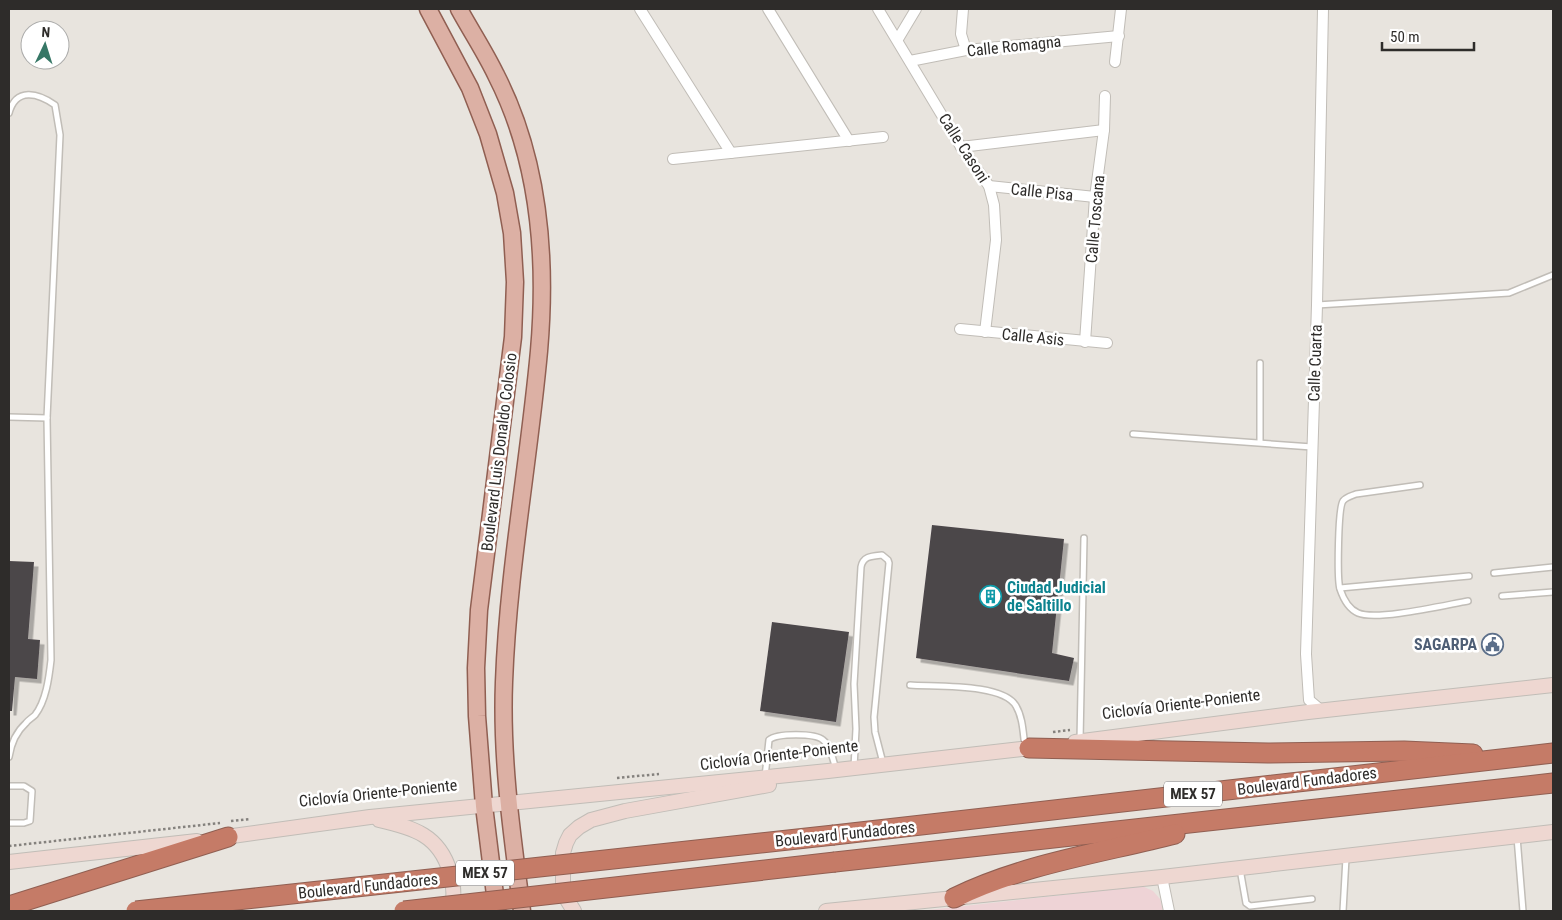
<svg xmlns="http://www.w3.org/2000/svg" width="1562" height="920" viewBox="0 0 1562 920" font-family="'Roboto Condensed',sans-serif">
  <style>
    .commercial { fill: #eed3d6 }
    .building { fill: #4c464a; filter: url(#shadow) }
    .lines { fill: none; stroke-linecap: round; stroke-linejoin: round }
    .service-casing { stroke: #c1bdb7; stroke-width: 8 }
    .minor-casing { stroke: #c1bdb7; stroke-width: 12 }
    .secondary-casing { stroke: #c1bdb7; stroke-width: 16 }
    .primary-casing { stroke: #905f52; stroke-width: 19 }
    .motorway-casing { stroke: #905f52; stroke-width: 21 }
    .path { stroke: #84817d; stroke-width: 2.5; stroke-dasharray: 2.5 2.5; stroke-linecap: butt }
    .service { stroke: #fff; stroke-width: 5 }
    .minor { stroke: #fff; stroke-width: 10 }
    .secondary { stroke: #eed7d1; stroke-width: 14 }
    .primary { stroke: #dcb0a4; stroke-width: 16 }
    .motorway { stroke: #c57b67; stroke-width: 19 }
    .motorway-bridge-casing { stroke: #905f52; stroke-width: 21; stroke-linecap: butt }
    .motorway-bridge { stroke: #c57b67; stroke-width: 19 }
    .labels { text-anchor: middle; dominant-baseline: central; stroke-width: 5; stroke-linejoin: round; paint-order: stroke }
    .shield { fill: #fff; stroke: #6d6b6a; stroke-width: 1 }
    .shield-label { font-size: 15px; font-weight: bold; fill: #2e2c2a }
    .street-label { font-size: 16px; fill: #2e2c2a; stroke: #fff }
    .culture-label { font-size: 16px; font-weight: bold; fill: #0d838f; stroke: #fff; text-anchor: start }
    .service-label { font-size: 16px; font-weight: bold; fill: #4e5e75; stroke: #fff; text-anchor: end }
  </style>
  <defs>
    <filter id="shadow"><feDropShadow dx="4.5" dy="4.5" stdDeviation="0" flood-color="#0004"/></filter>
  </defs>
  <rect width="100%" height="100%" fill="#e8e4de"/>
  <!-- commercial -->
  <path class="commercial" d="M1142,886L1153,891L1160,899L1163,911H919Z"/>
  <!-- building -->
  <g class="building">
    <path d="M932,525L1064,539L1052,653L1074,658L1069,681L916,658Z"/>
    <path d="M9,561L34,562L28,639L40,640L37,679L15,677L12,711H9Z"/>
    <path d="M772,622L849,632L836,722L760,711Z"/>
  </g>
  <g class="lines">
    <defs>
      <g id="service">
        <path d="M9,113C16,87 38,93 55,105L60,135L47,418L51,660C49,678 46,701 35,715C32,718 28,720 26,723C16,732 11,744 9,757"/>
        <path d="M1317,305L1509,293L1553,275"/>
        <path d="M9,417L47,418"/>
        <path d="M1133,434L1312,447"/>
        <path d="M1260,442V363"/>
        <path d="M1420,485L1356,494C1351,496 1346,497 1343,501C1338,508 1337,579 1340,589C1343,598 1349,609 1358,613C1377,621 1445,605 1468,601"/>
        <path d="M1494,573L1553,567"/>
        <path d="M1340,588L1469,576"/>
        <path d="M1502,596L1553,592"/>
        <path d="M910,685C935,687 1003,683 1016,706C1023,718 1023,733 1025,747"/>
        <path d="M1080,740L1084,538"/>
        <path d="M854,768L856,729L854,684L861,567C863,556 872,556 882,555L888,560L889,563L874,717L875,732L883,763"/>
        <path d="M765,777L769,740C777,733 815,733 823,740C831,746 833,761 836,769"/>
        <path d="M9,786H24L32,791L30,821L24,823H9"/>
        <path d="M1517,837L1523,911"/>
        <path d="M1240,869L1246,903L1250,906L1312,899"/>
        <path d="M1343,911L1346,858"/>
      </g>
      <g id="minor">
        <path d="M640,9L731,153"/>
        <path d="M768,9L849,141"/>
        <path d="M878,9L961,147L989,186L994,205L996,240L985,332"/>
        <path d="M963,9L961,34L966,50"/>
        <path d="M898,39L916,9"/>
        <path d="M910,61L966,50L1119,36"/>
        <path d="M1115,62L1121,9"/>
        <path d="M961,147L1104,130"/>
        <path d="M673,159L883,137"/>
        <path d="M989,186L1095,197"/>
        <path d="M960,329L1107,343"/>
        <path d="M1085,342L1095,197L1104,130L1105,96"/>
        <path d="M1322,711L1309,700L1306,654L1317,305L1323,9"/>
        <path d="M1162,877L1169,911"/>
      </g>
      <g id="secondary">
        <path d="M1075,742L1308,712L1553,685"/>
        <path d="M379,820C414,828 439,835 450,872C454,886 455,898 451,911"/>
        <path d="M218,838L370,817L828,771L1039,747"/>
        <path d="M9,862L197,841"/>
        <path d="M574,911L566,898L563,884V853L566,843L570,835L579,827L591,820L625,811L769,785"/>
        <path d="M826,911L1162,877L1553,832"/>
      </g>
      <g id="primary">
        <path d="M428,9L470,88L488,134L505,193L512,233L515,282L513,337L479,610L476,668L477,716L484,806L497,911"/>
        <path d="M459,9C471,31 485,52 496,75C539,159 547,259 539,351C529,461 508,571 504,682C501,759 512,835 522,911"/>
      </g>
      <g id="motorway">
        <path d="M1029,748L1268,753L1404,751L1473,754"/>
        <path d="M834,835L1553,753"/>
        <path d="M835,862L1553,783"/>
        <path d="M954,898C1023,864 1101,853 1175,834"/>
        <path d="M9,906L228,837"/>
      </g>
    </defs>
    <!-- service casing -->
    <use href="#service" class="service-casing"/>
    <!-- minor casing -->
    <use href="#minor" class="minor-casing"/>
    <!-- secondary casing -->
    <use href="#secondary" class="secondary-casing"/>
    <!-- primary casing -->
    <use href="#primary" class="primary-casing"/>
    <!-- motorway casing -->
    <use href="#motorway" class="motorway-casing"/>
    <!-- path -->
    <g class="path">
      <path d="M1053,732L1070,730"/>
      <path d="M617,778L659,774"/>
      <path d="M231,821L250,819"/>
      <path d="M9,846L220,823"/>
    </g>
    <!-- service -->
    <use href="#service" class="service"/>
    <!-- minor -->
    <use href="#minor" class="minor"/>
    <!-- secondary -->
    <use href="#secondary" class="secondary"/>
    <!-- primary -->
    <use href="#primary" class="primary"/>
    <!-- motorway -->
    <use href="#motorway" class="motorway"/>
    <defs>
      <g id="motorway-bridge">
        <path d="M136,911L834,835"/>
        <path d="M404,911L835,862"/>
      </g>
    </defs>
    <!-- motorway-bridge casing -->
    <use href="#motorway-bridge" class="motorway-bridge-casing"/>
    <!-- motorway-bridge -->
    <use href="#motorway-bridge" class="motorway-bridge"/>
  </g>
  <!-- icons -->
  <defs>
    <symbol id="building-ring" viewBox="-11 -11 22 22"><circle r="9.5" fill="#fff" stroke="#0f9aa8" stroke-width="1.5"/><path d="M-4-6H4V6H1V3H-1V6H-4ZM-2.5-4.3h1.7v1.8h-1.7ZM.8-4.3h1.7v1.8H.8ZM-2.5-1h1.7V.8h-1.7ZM.8-1h1.7V.8H.8Z" fill="#0f9aa8"/></symbol>
    <symbol id="civic-ring" viewBox="-11 -11 22 22"><circle r="9.5" fill="#fff" stroke="#5c6f8a" stroke-width="1.5"/><path d="M-.6-6.5H3V-4.5H.6V-3L4-1V1h2V6H-6V1h2V-1L-.6-3ZM-1.2 2.5V6h2.4V2.5Z" fill="#5c6f8a"/></symbol>
  </defs>
  <g fill-rule="evenodd">
    <use href="#building-ring" x="978" y="584" width="25" height="25"/>
    <use href="#civic-ring" x="1480" y="632" width="25" height="25"/>
  </g>
  <g class="labels">
    <!-- shield labels -->
    <g class="shield">
      <rect x="1164" y="781.5" width="58" height="25" rx="4"/>
      <rect x="456" y="860.5" width="58" height="25" rx="4"/>
    </g>
    <g class="shield-label">
      <text x="1193" y="794">MEX 57</text>
      <text x="485" y="873">MEX 57</text>
    </g>
    <!-- street labels -->
    <g class="street-label">
      <text transform="translate(1014 46) rotate(-6)">Calle Romagna</text>
      <text transform="translate(964 148) rotate(57)">Calle Casoni</text>
      <text transform="translate(1042 192) rotate(6)">Calle Pisa</text>
      <text transform="translate(1095 219) rotate(-85)">Calle Toscana</text>
      <text transform="translate(1033 337) rotate(6)">Calle Asis</text>
      <text transform="translate(1315 363) rotate(-88)">Calle Cuarta</text>
      <text transform="translate(499 452) rotate(-83)">Boulevard Luis Donaldo Colosio</text>
      <text transform="translate(1181 704) rotate(-7)">Ciclovía Oriente-Poniente</text>
      <text transform="translate(779 755) rotate(-7)">Ciclovía Oriente-Poniente</text>
      <text transform="translate(1307 781) rotate(-7)">Boulevard Fundadores</text>
      <text transform="translate(378 793) rotate(-6)">Ciclovía Oriente-Poniente</text>
      <text transform="translate(845 834) rotate(-6)">Boulevard Fundadores</text>
      <text transform="translate(368 886) rotate(-6)">Boulevard Fundadores</text>
    </g>
    <!-- culture labels -->
    <g class="culture-label">
      <text x="1007" y="587">Ciudad Judicial<tspan x="1007" dy="18">de Saltillo</tspan></text>
    </g>
    <!-- service labels -->
    <g class="service-label">
      <text x="1477" y="644">SAGARPA</text>
    </g>
  </g>
  <!-- border -->
  <rect width="1562" height="920" fill="none" stroke="#2e2c2a" stroke-width="20"/>
  <!-- north arrow -->
  <g transform="translate(45 45) rotate(4)"><circle r="24" fill="#ffffff" stroke="#ababaa"/>
  <path d="M0-4L9 19L0 12L-9 19Z" fill="#367766"/>
  <text y="-8" font-size="14" font-weight="bold" text-anchor="middle" fill="#2e2c2a">N</text>
  </g>
  <!-- scale -->
  <path d="M1382 42v8h92v-8" fill="none" stroke="#2e2c2a" stroke-width="2.5"/>
  <text x="1390" y="42" font-size="15" fill="#2e2c2a" stroke="#ffffff" stroke-width="4" paint-order="stroke">50 m</text>
</svg>
